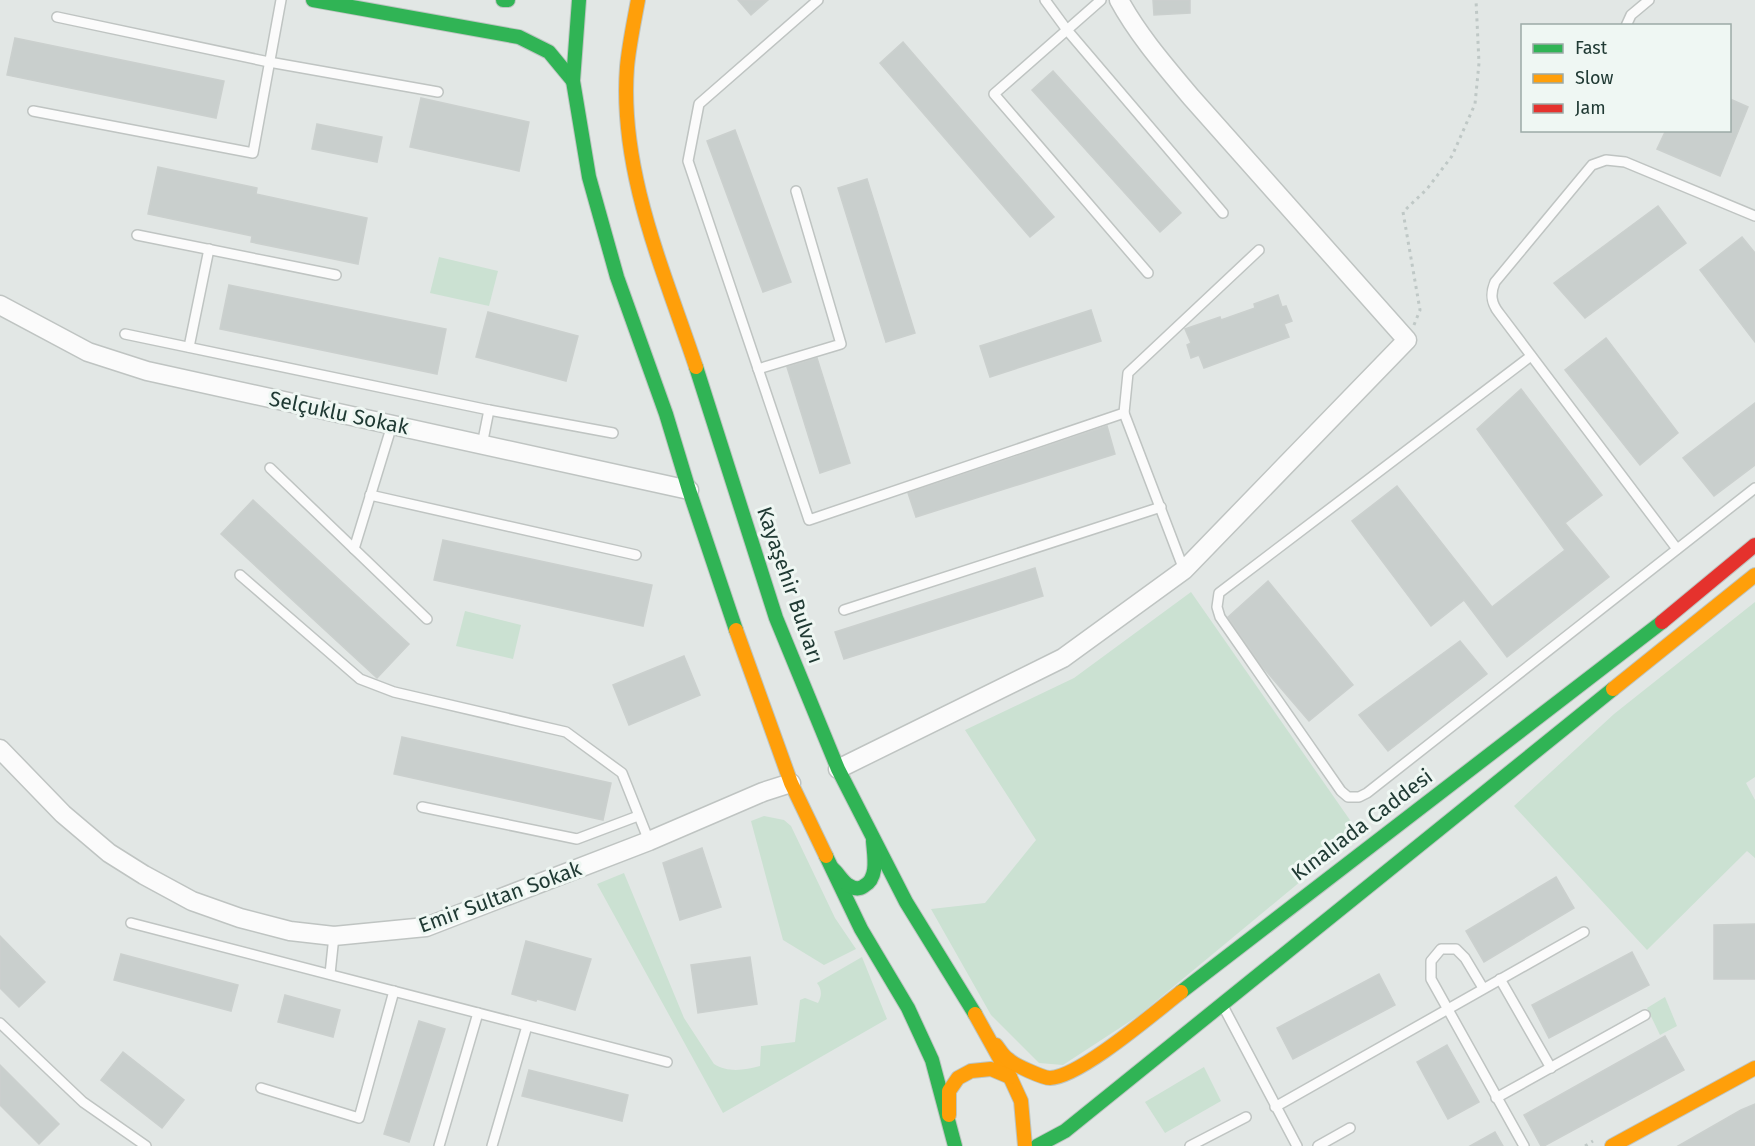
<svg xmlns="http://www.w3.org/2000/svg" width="1755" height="1146" viewBox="0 0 1755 1146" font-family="'Fira Sans',sans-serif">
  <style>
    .green { fill: #cbe1d2 }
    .building { fill: #c9cfcd; stroke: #cbd0ce; stroke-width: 1.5 }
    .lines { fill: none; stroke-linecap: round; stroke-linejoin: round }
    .lane-casing { stroke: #bfc4c2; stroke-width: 12 }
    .street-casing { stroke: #bfc4c2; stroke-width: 21 }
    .fast-casing { stroke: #bec5c2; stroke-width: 16 }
    .slow-casing { stroke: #bec5c2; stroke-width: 16 }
    .jam-casing { stroke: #bec5c2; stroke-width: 16 }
    .path { stroke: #bfc8c6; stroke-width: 3; stroke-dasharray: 3 4.5; stroke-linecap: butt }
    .lane { stroke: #fbfbfb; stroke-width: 9 }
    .street { stroke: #fbfbfb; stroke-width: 18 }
    .fast { stroke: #30b455; stroke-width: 14 }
    .slow { stroke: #ff9f0a; stroke-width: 14 }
    .jam { stroke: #e5322d; stroke-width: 14 }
    .labels { text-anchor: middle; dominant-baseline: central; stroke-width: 6; stroke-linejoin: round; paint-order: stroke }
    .street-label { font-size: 21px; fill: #203a34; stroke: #eff7f3 }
  </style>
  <rect width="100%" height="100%" fill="#e2e7e5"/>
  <!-- green -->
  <g class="green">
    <path d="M439,257L498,271L489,306L430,293Z"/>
    <path d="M1191,592L1359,833L1138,1016L1063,1065L1039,1063L991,1015L931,909L985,903L1036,840L965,730L1074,678Z"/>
    <path d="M1755,602V777L1746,783L1755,800V858L1747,851L1647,950L1514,806L1614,714Z"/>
    <path d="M465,611L521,625L513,659L456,646Z"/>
    <path d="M764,816L784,820L791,826L835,918L856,949L824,965L783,940L751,821Z"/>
    <path d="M624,873L684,1018L714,1064C728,1073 745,1070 760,1066L761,1046L795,1042L800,1000L805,998L818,1003C822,996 822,989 817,983L862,957L887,1019L723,1113L597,884Z"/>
    <path d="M1665,997L1677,1026L1660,1035L1647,1008Z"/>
    <path d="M1204,1067L1221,1101L1165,1133L1145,1102Z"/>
  </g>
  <!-- building -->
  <g class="building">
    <path d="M738,0H768L751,15Z"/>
    <path d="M1153,0H1190V13L1154,15Z"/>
    <path d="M15,38L224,81L216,118L7,75Z"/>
    <path d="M903,42L1054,217L1030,237L880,63Z"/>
    <path d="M1053,71L1181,213L1160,232L1032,90Z"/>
    <path d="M421,98L529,122L519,171L410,147Z"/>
    <path d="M1730,99L1748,107L1720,176L1657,149L1666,130H1730Z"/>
    <path d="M317,124L382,137L377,162L312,149Z"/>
    <path d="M735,130L791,282L763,292L707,141Z"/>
    <path d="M158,167L257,188L256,194L367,218L358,264L251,242L252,236L148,214Z"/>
    <path d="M867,179L915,333L886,342L838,188Z"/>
    <path d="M1658,206L1686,243L1585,318L1554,283Z"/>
    <path d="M1742,237L1755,253V342L1700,270Z"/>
    <path d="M229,285L446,329L437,374L220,329Z"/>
    <path d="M1278,295L1282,307L1286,306L1292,321L1284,324L1289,337L1204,368L1199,355L1191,358L1187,345L1191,343L1185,329L1220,317L1221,320L1255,308L1254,304Z"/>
    <path d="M1091,310L1101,341L990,377L980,346Z"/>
    <path d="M488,312L578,336L566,381L476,357Z"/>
    <path d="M1606,338L1678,433L1640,465L1565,370Z"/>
    <path d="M817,358L850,463L820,473L787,367Z"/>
    <path d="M1521,389L1602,495L1565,523L1609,577L1507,657L1464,600L1431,626L1352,521L1397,486L1492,607L1565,550L1477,429Z"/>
    <path d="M1755,403V465L1714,496L1683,458Z"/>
    <path d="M1107,426L1115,454L916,517L908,493Z"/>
    <path d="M253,500L409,644L377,678L221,534Z"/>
    <path d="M443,540L652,585L643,626L434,580Z"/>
    <path d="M1035,568L1043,596L844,659L835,632Z"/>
    <path d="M1268,581L1353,685L1309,721L1261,665L1228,617Z"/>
    <path d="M1460,641L1487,674L1388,751L1359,715Z"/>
    <path d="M684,656L700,695L629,725L613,685Z"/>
    <path d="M402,737L611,783L603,820L394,774Z"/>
    <path d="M702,848L721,907L680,920L663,863Z"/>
    <path d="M1556,877L1574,908L1484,962L1466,931Z"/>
    <path d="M1755,924V979H1714V925Z"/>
    <path d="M0,936L45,982L19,1007L0,988Z"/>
    <path d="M526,941L591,959L575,1010L537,999L536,1001L512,994Z"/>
    <path d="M1632,952L1649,985L1549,1038L1532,1005Z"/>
    <path d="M121,954L238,985L231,1011L114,980Z"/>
    <path d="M750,957L757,1004L698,1013L691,965Z"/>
    <path d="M1379,974L1395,1005L1293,1059L1277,1028Z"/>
    <path d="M285,995L340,1010L333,1037L278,1022Z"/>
    <path d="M419,1021L445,1029L409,1142L384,1134Z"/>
    <path d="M1665,1036L1684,1070L1544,1146H1541L1524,1115Z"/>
    <path d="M1447,1045L1479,1102L1448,1119L1417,1062Z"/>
    <path d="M123,1052L184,1100L162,1128L101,1080Z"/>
    <path d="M0,1065L59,1124L39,1144L0,1105Z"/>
    <path d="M529,1070L628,1095L622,1121L522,1096Z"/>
    <path d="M1755,1104V1146H1678L1741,1110Z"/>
    <path d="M1495,1132L1503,1146H1470Z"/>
  </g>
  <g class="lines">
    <defs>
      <g id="lane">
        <path d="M818,0L699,104L688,161L809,520L1124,413L1128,373L1259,250"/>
        <path d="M1045,0L1067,30L1223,213"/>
        <path d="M1101,0L994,94L1148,273"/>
        <path d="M57,17L269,62L438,92"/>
        <path d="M1626,26L1631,15L1649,0"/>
        <path d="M33,111L253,153L281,0"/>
        <path d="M137,235L336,275"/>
        <path d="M125,334L489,410L613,433"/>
        <path d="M189,347L209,249"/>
        <path d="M1531,356L1219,593L1217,607L1220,617L1341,791L1348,797H1359L1367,793L1755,488"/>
        <path d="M758,369L841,344L796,191"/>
        <path d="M1124,413L1184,570"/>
        <path d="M482,445L489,410"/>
        <path d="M270,468L427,619"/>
        <path d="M370,495L636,555"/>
        <path d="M354,549L392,425"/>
        <path d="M1677,549L1499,313C1491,303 1490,294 1495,282L1592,165L1606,160L1625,162L1755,216"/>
        <path d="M240,575L360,679L394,692L566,732L622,773L649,841"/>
        <path d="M844,610L1161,507"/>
        <path d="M422,807L577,839L638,816"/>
        <path d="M131,923L667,1062"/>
        <path d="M330,974L334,936"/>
        <path d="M1500,979L1551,1068"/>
        <path d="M1483,988L1465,958L1456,949H1441L1431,961V979L1524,1146"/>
        <path d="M1223,1006L1297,1146"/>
        <path d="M0,1023L83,1102L146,1146"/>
        <path d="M261,1088L359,1118L394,991"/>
        <path d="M1496,1098L1645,1015"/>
        <path d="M1275,1107L1584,932"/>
        <path d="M439,1146L478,1013"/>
        <path d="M492,1146L527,1026"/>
        <path d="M1190,1146L1246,1117"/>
        <path d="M1318,1146L1350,1128"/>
      </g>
      <g id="street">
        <path d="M0,305L88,352L147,371L689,490"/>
        <path d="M0,749L63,814L109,853L144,875L192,901L240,918L290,931L334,936L426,927L649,841L763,792L791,783"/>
        <path d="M838,769L1063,658L1184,570L1407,340L1191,97C1165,66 1138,35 1119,0"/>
      </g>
      <g id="fast">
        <path d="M313,0L519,37L549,52L573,81"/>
        <path d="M503,0H508"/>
        <path d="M579,0L573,81L589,177L617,277L666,414L689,490L736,630"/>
        <path d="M696,367L776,618L838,769L906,902L975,1014"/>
        <path d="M826,856L861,929L908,1008L932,1060L955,1146"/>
        <path d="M833,869C839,874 843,883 850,886C855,889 860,889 864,886C879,878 874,855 873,841"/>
        <path d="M1181,992L1662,622"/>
        <path d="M1037,1146L1065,1131L1613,689"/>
      </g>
      <g id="slow">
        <path d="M638,0C634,22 629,45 627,67C619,171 664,271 696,367"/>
        <path d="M736,630L791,783L826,856"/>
        <path d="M1613,689L1755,575"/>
        <path d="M975,1014L1010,1077L1021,1101L1025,1146"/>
        <path d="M996,1045C1000,1050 1003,1056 1008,1059C1014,1065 1043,1078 1050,1078C1080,1077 1155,1012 1181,992"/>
        <path d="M949,1115V1091L958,1078L971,1071L991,1069L1010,1077"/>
        <path d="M1612,1146L1755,1068"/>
      </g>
      <path id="jam" d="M1662,622L1755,545"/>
    </defs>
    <!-- lane casing -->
    <use href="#lane" class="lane-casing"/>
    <!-- street casing -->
    <use href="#street" class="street-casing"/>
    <!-- fast casing -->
    <use href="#fast" class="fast-casing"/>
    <!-- slow casing -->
    <use href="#slow" class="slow-casing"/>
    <!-- jam casing -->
    <use href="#jam" class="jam-casing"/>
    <!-- path -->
    <g class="path">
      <path d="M1414,325L1420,310L1403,212L1427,189L1452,156L1475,104L1479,63L1476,0"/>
      <path d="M1585,1146L1593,1141"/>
    </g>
    <!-- lane -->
    <use href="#lane" class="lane"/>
    <!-- street -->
    <use href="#street" class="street"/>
    <!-- fast -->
    <use href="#fast" class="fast"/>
    <!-- slow -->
    <use href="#slow" class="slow"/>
    <!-- jam -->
    <use href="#jam" class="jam"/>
  </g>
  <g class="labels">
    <!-- street labels -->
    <g class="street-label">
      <text transform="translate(339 413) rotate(12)">Selçuklu Sokak</text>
      <text transform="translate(790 585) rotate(71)">Kayaşehir Bulvarı</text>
      <text transform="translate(1362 825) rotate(-37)">Kınalıada Caddesi</text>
      <text transform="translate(500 897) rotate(-20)">Emir Sultan Sokak</text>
    </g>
  </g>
  <!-- legend -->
  <rect x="1521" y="24" width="210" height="108" fill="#eff7f3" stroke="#9caba7" stroke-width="1.5"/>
  <rect x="1533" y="44" width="30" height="9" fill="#30b455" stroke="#9caba7" stroke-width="1.5"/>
  <text x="1575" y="54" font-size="18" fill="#203a34">Fast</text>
  <rect x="1533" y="74" width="30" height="9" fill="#ff9f0a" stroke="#9caba7" stroke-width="1.5"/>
  <text x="1575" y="84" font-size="18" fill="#203a34">Slow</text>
  <rect x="1533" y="104" width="30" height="9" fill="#e5322d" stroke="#9caba7" stroke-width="1.5"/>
  <text x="1575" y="114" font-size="18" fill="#203a34">Jam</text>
</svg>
